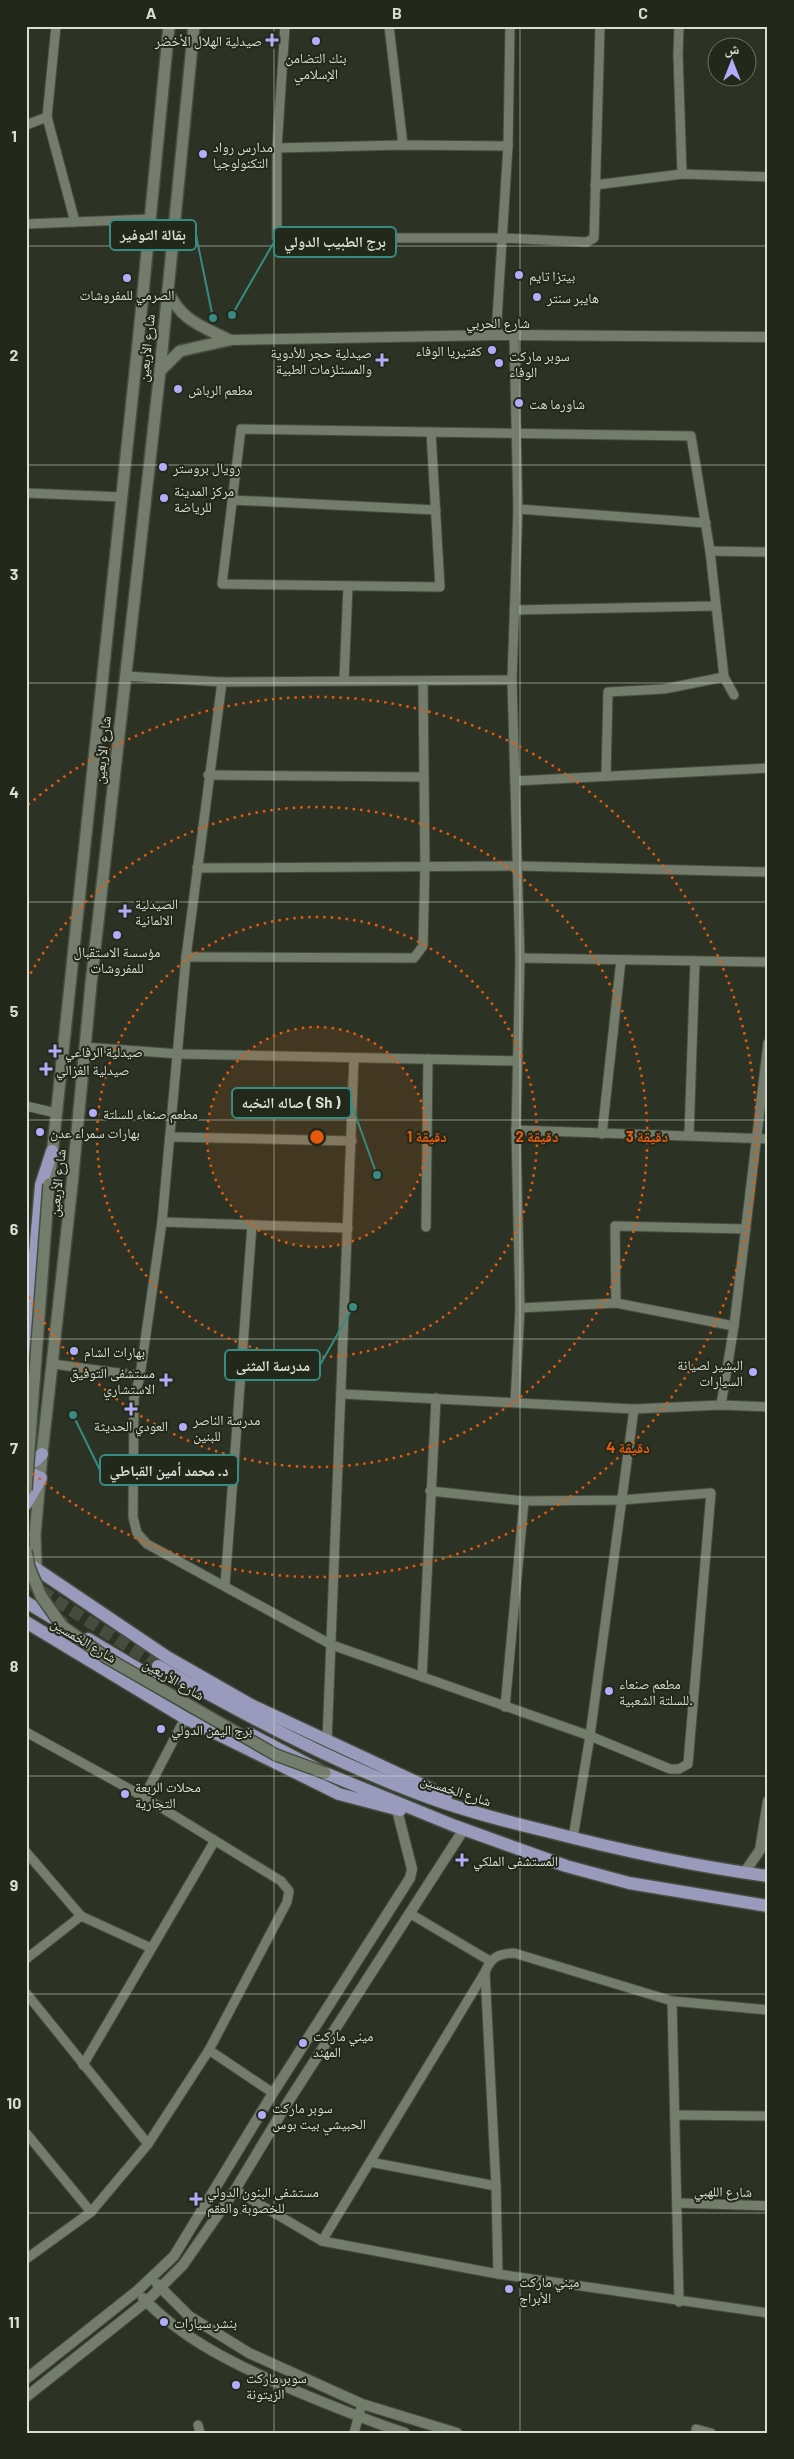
<svg xmlns="http://www.w3.org/2000/svg" width="794" height="2459" viewBox="0 0 794 2459" font-family="Barlow,'Noto Naskh Arabic',sans-serif">
  <style>
    .lines { fill: none; stroke-linecap: round; stroke-linejoin: round }
    .primary-tunnel { stroke: #464d3f; stroke-width: 12; stroke-dasharray: 12 6; stroke-linecap: butt }
    .minor-casing { stroke: #474e41; stroke-width: 11 }
    .tertiary-casing { stroke: #474e41; stroke-width: 12 }
    .secondary-casing { stroke: #474e41; stroke-width: 14 }
    .primary-casing { stroke: #474e41; stroke-width: 15 }
    .minor { stroke: #747d6c; stroke-width: 9 }
    .tertiary { stroke: #747d6c; stroke-width: 10 }
    .secondary { stroke: #747d6c; stroke-width: 11 }
    .primary { stroke: #999abc; stroke-width: 12 }
    .secondary-bridge-casing { stroke: #474e41; stroke-width: 14; stroke-linecap: butt }
    .secondary-bridge { stroke: #747d6c; stroke-width: 11 }
    .grid { fill: none; stroke: #d9ded5; stroke-width: 1; stroke-opacity: 0.55 }
    .ring { fill: none; stroke: #e8590c; stroke-width: 2.5; stroke-dasharray: 2.5 5 }
    .poi-dot { fill: #b2adf9; stroke: #22291b; stroke-width: 2 }
    .labels { text-anchor: middle; dominant-baseline: central; stroke-width: 4; stroke-linejoin: round; paint-order: stroke }
    .poi-label { font-size: 14px; fill: #d9ded5; stroke: #22291b; text-anchor: start }
    .street-label { font-size: 14px; fill: #d9ded5; stroke: #22291b }
    .centre { fill: #e8590c; stroke: #22291b; stroke-width: 2.5 }
    .ring-label { font-size: 15px; text-anchor: middle; font-weight: bold; fill: #e8590c; stroke: #22291b; stroke-width: 4; stroke-linejoin: round; paint-order: stroke }
    .leader { fill: none; stroke: #378b83; stroke-width: 2 }
    .callout-dot { fill: #378b83; stroke: #22291b; stroke-width: 2 }
    .callout { fill: #22291b; stroke: #378b83; stroke-width: 2 }
    .callout-label { font-size: 15px; text-anchor: middle; font-weight: bold; fill: #d9ded5 }
    .neatline { fill: none; stroke: #d9ded5; stroke-width: 2 }
    .grid-label { font-size: 16px; text-anchor: middle; font-weight: bold; fill: #d9ded5 }
  </style>
  <rect width="100%" height="100%" fill="#2c3324"/>
  <g class="lines">
    <!-- primary-tunnel -->
    <path class="primary-tunnel" d="M26,1581L158,1666"/>
    <defs>
      <g id="minor">
        <path d="M56,26L47,117L75,222"/>
        <path d="M285,26L277,148V238H502L587,242L594,238L600,26"/>
        <path d="M389,26L403,145"/>
        <path d="M679,26L678,55L682,174"/>
        <path d="M26,125L47,117"/>
        <path d="M277,148L403,145L508,146"/>
        <path d="M595,185L682,174L768,177"/>
        <path d="M26,224L149,219"/>
        <path d="M496,335L508,146L510,26"/>
        <path d="M514,336L518,509L512,680L520,958L516,1130L520,1308L515,1402"/>
        <path d="M431,432L440,587L222,584L241,429L691,436L710,551L724,677L734,695"/>
        <path d="M26,493L121,497"/>
        <path d="M232,500L436,510"/>
        <path d="M518,509L706,523"/>
        <path d="M710,551L768,552"/>
        <path d="M514,610L715,606"/>
        <path d="M125,676L222,682L512,680"/>
        <path d="M344,681L348,586"/>
        <path d="M222,682L186,957L162,1222L140,1376L134,1398L133,1517L137,1533L147,1544L332,1645L590,1736L670,1769H679L688,1764L711,1493L621,1500L524,1501L430,1491"/>
        <path d="M208,775L424,777"/>
        <path d="M606,776L608,692L664,689L724,677"/>
        <path d="M515,781L768,768"/>
        <path d="M197,868L519,866L768,872"/>
        <path d="M186,957L414,958L423,946L425,867L423,682"/>
        <path d="M520,958L768,962"/>
        <path d="M85,1047L179,1054L516,1061"/>
        <path d="M26,1106L56,1113"/>
        <path d="M516,1130L768,1139"/>
        <path d="M602,1134L621,960"/>
        <path d="M689,1135L695,961"/>
        <path d="M172,1137L352,1141"/>
        <path d="M162,1222L348,1228"/>
        <path d="M426,1227L428,1059"/>
        <path d="M616,1303L615,1226L746,1229"/>
        <path d="M520,1308L616,1303L734,1326"/>
        <path d="M53,1364L140,1376"/>
        <path d="M342,1394L634,1409L721,1405L768,1407"/>
        <path d="M721,1405L734,1326L768,1043"/>
        <path d="M225,1585L252,1225"/>
        <path d="M422,1677L436,1398"/>
        <path d="M505,1707L524,1501"/>
        <path d="M26,1732L144,1797L281,1881L289,1891L287,1902L209,2050L148,2144L91,2212L26,2259"/>
        <path d="M327,1742L354,1058"/>
        <path d="M144,1797L185,1718"/>
        <path d="M573,1838L590,1736L634,1409"/>
        <path d="M26,1852L81,1916L151,1948"/>
        <path d="M409,1913L490,1961"/>
        <path d="M26,1959L81,1916"/>
        <path d="M26,1993L148,2144"/>
        <path d="M672,2001L679,2302"/>
        <path d="M209,2050L273,2093"/>
        <path d="M83,2065L214,1842"/>
        <path d="M675,2115L768,2116"/>
        <path d="M26,2133L91,2212"/>
        <path d="M370,2162L496,2186L485,1972"/>
        <path d="M496,2186L498,2274"/>
        <path d="M235,2190L322,2241L498,2274L768,2313"/>
        <path d="M677,2203L768,2206"/>
        <path d="M322,2241L485,1972C491,1957 498,1954 514,1953L672,2001L768,2010"/>
        <path d="M198,2425L200,2433"/>
        <path d="M696,2429L711,2433"/>
        <path d="M354,2433L362,2404"/>
      </g>
      <g id="tertiary">
        <path d="M229,340L496,335L768,337"/>
        <path d="M744,1873L760,1850L768,1801"/>
        <path d="M157,2284L189,2316L249,2353L362,2404L457,2433"/>
        <path d="M143,2298C183,2340 238,2366 291,2389C329,2405 366,2420 405,2433"/>
        <path d="M26,2379L137,2291L174,2256L273,2093L410,1878L412,1869L397,1810"/>
        <path d="M26,2397L147,2301L183,2265L235,2190L288,2102L464,1829"/>
      </g>
      <g id="secondary">
        <path d="M168,291C181,321 202,326 229,340"/>
        <path d="M160,371L180,351L229,340"/>
        <path d="M49,1184L139,334L169,26"/>
        <path d="M41,1573L36,1569L35,1535L42,1454L72,1185L91,984L160,371L194,26"/>
      </g>
      <g id="primary">
        <path d="M26,1357L41,1185L52,1151"/>
        <path d="M26,1461H35L42,1454"/>
        <path d="M26,1471L41,1478L26,1504"/>
        <path d="M26,1562L167,1657L251,1705L446,1796"/>
        <path d="M26,1602L61,1623"/>
        <path d="M26,1622L185,1718L339,1794L400,1810"/>
        <path d="M88,1639L155,1679"/>
        <path d="M158,1666C244,1714 330,1761 422,1795C462,1810 504,1821 546,1831C619,1850 693,1866 768,1876"/>
        <path d="M250,1734L325,1773L455,1826L566,1866L629,1883L768,1906"/>
      </g>
    </defs>
    <!-- minor casing -->
    <use href="#minor" class="minor-casing"/>
    <!-- tertiary casing -->
    <use href="#tertiary" class="tertiary-casing"/>
    <!-- secondary casing -->
    <use href="#secondary" class="secondary-casing"/>
    <!-- primary casing -->
    <use href="#primary" class="primary-casing"/>
    <!-- minor -->
    <use href="#minor" class="minor"/>
    <!-- tertiary -->
    <use href="#tertiary" class="tertiary"/>
    <!-- secondary -->
    <use href="#secondary" class="secondary"/>
    <!-- primary -->
    <use href="#primary" class="primary"/>
    <defs>
      <g id="secondary-bridge">
        <path d="M26,1490L49,1184"/>
        <path d="M26,1551L29,1567L41,1596L62,1626L107,1658L276,1755L325,1773"/>
      </g>
    </defs>
    <!-- secondary-bridge casing -->
    <use href="#secondary-bridge" class="secondary-bridge-casing"/>
    <!-- secondary-bridge -->
    <use href="#secondary-bridge" class="secondary-bridge"/>
  </g>
  <!-- grid -->
  <path class="grid" d="M274,26V2433M520,26V2433M26,246H768M26,465H768M26,683H768M26,902H768M26,1120H768M26,1339H768M26,1557H768M26,1776H768M26,1994H768M26,2213H768"/>
  <!-- distance rings -->
  <circle cx="317" cy="1137" r="110" fill="#e8590c" fill-opacity=".12"/>
  <g class="ring">
    <circle cx="317" cy="1137" r="110"/>
    <circle cx="317" cy="1137" r="220"/>
    <path d="M27 980A330 330 0 1 1 27 1294"/>
    <path d="M28 805A440 440 0 1 1 28 1469"/>
  </g>
  <!-- markers -->
  <g class="poi-dot">
    <path d="M269.5 32.5h5v5h5v5h-5v5h-5v-5h-5v-5h5z"/>
    <circle cx="316" cy="41" r="5"/>
    <circle cx="203" cy="154" r="5"/>
    <circle cx="519" cy="275" r="5"/>
    <circle cx="127" cy="278" r="5"/>
    <circle cx="537" cy="297" r="5"/>
    <circle cx="492" cy="350" r="5"/>
    <path d="M379.5 352.5h5v5h5v5h-5v5h-5v-5h-5v-5h5z"/>
    <circle cx="499" cy="363" r="5"/>
    <circle cx="178" cy="389" r="5"/>
    <circle cx="519" cy="403" r="5"/>
    <circle cx="163" cy="467" r="5"/>
    <circle cx="164" cy="498" r="5"/>
    <path d="M122.5 903.5h5v5h5v5h-5v5h-5v-5h-5v-5h5z"/>
    <circle cx="117" cy="935" r="5"/>
    <path d="M52.5 1043.5h5v5h5v5h-5v5h-5v-5h-5v-5h5z"/>
    <path d="M43.5 1061.5h5v5h5v5h-5v5h-5v-5h-5v-5h5z"/>
    <circle cx="93" cy="1113" r="5"/>
    <circle cx="40" cy="1132" r="5"/>
    <circle cx="74" cy="1351" r="5"/>
    <circle cx="753" cy="1372" r="5"/>
    <path d="M163.5 1372.5h5v5h5v5h-5v5h-5v-5h-5v-5h5z"/>
    <path d="M128.5 1401.5h5v5h5v5h-5v5h-5v-5h-5v-5h5z"/>
    <circle cx="183" cy="1427" r="5"/>
    <circle cx="609" cy="1691" r="5"/>
    <circle cx="161" cy="1729" r="5"/>
    <circle cx="125" cy="1794" r="5"/>
    <path d="M459.5 1852.5h5v5h5v5h-5v5h-5v-5h-5v-5h5z"/>
    <circle cx="303" cy="2043" r="5"/>
    <circle cx="262" cy="2115" r="5"/>
    <path d="M193.5 2191.5h5v5h5v5h-5v5h-5v-5h-5v-5h5z"/>
    <circle cx="509" cy="2289" r="5"/>
    <circle cx="164" cy="2322" r="5"/>
    <circle cx="236" cy="2385" r="5"/>
  </g>
  <g class="labels">
    <!-- poi labels -->
    <g class="poi-label">
      <text x="262" y="40" text-anchor="end">صيدلية الهلال الأخضر</text>
      <text x="316" y="57" text-anchor="middle">بنك التضامن<tspan x="316" dy="16">الإسلامي</tspan></text>
      <text x="213" y="146">مدارس رواد<tspan x="213" dy="16">التكنولوجيا</tspan></text>
      <text x="529" y="275">بيتزا تايم</text>
      <text x="127" y="294" text-anchor="middle">الصرمي للمفروشات</text>
      <text x="547" y="297">هايبر سنتر</text>
      <text x="482" y="350" text-anchor="end">كفتيريا الوفاء</text>
      <text x="372" y="352" text-anchor="end">صيدلية حجر للأدوية<tspan x="372" dy="16">والمستلزمات الطبية</tspan></text>
      <text x="509" y="355">سوبر ماركت<tspan x="509" dy="16">الوفاء</tspan></text>
      <text x="188" y="389">مطعم الرباش</text>
      <text x="529" y="403">شاورما هت</text>
      <text x="173" y="467">رويال بروستر</text>
      <text x="174" y="490">مركز المدينة<tspan x="174" dy="16">للرياضة</tspan></text>
      <text x="135" y="903">الصيدلية<tspan x="135" dy="16">الالمانية</tspan></text>
      <text x="117" y="951" text-anchor="middle">مؤسسة الاستقبال<tspan x="117" dy="16">للمفروشات</tspan></text>
      <text x="65" y="1051">صيدلية الرفاعي</text>
      <text x="56" y="1069">صيدلية الغزالي</text>
      <text x="103" y="1113">مطعم صنعاء للسلتة</text>
      <text x="50" y="1132">بهارات سمراء عدن</text>
      <text x="84" y="1351">بهارات الشام</text>
      <text x="743" y="1364" text-anchor="end">البشير لصيانة<tspan x="743" dy="16">السيارات</tspan></text>
      <text x="155" y="1372" text-anchor="end">مستشفى التوفيق<tspan x="155" dy="16">الاستشاري</tspan></text>
      <text x="193" y="1419">مدرسة الناصر<tspan x="193" dy="16">للبنين</tspan></text>
      <text x="131" y="1425" text-anchor="middle">العودي الحديثة</text>
      <text x="619" y="1683">مطعم صنعاء<tspan x="619" dy="16">للسلتة الشعبية.</tspan></text>
      <text x="171" y="1729">برج اليمن الدولي</text>
      <text x="135" y="1786">محلات الربعة<tspan x="135" dy="16">التجارية</tspan></text>
      <text x="473" y="1860">المستشفى الملكي</text>
      <text x="313" y="2035">ميني ماركت<tspan x="313" dy="16">المهند</tspan></text>
      <text x="272" y="2107">سوبر ماركت<tspan x="272" dy="16">الحبيشي بيت بوس</tspan></text>
      <text x="207" y="2191">مستشفى البنون الدولي<tspan x="207" dy="16">للخصوبة والعقم</tspan></text>
      <text x="519" y="2281">ميني ماركت<tspan x="519" dy="16">الأبراج</tspan></text>
      <text x="174" y="2322">بنشر سيارات</text>
      <text x="246" y="2377">سوبر ماركت<tspan x="246" dy="16">الزيتونة</tspan></text>
    </g>
    <!-- street labels -->
    <g class="street-label">
      <text x="498" y="322">شارع الحربي</text>
      <text transform="translate(146 348) rotate(-84)">شارع الأربعين</text>
      <text transform="translate(102 750) rotate(-84)">شارع الأربعين</text>
      <text transform="translate(57 1183) rotate(-84)">شارع الأربعين</text>
      <text transform="translate(84 1640) rotate(31)">شارع الخمسين</text>
      <text transform="translate(174 1679) rotate(30)">شارع الأربعين</text>
      <text transform="translate(456 1790) rotate(18)">شارع الخمسين</text>
      <text transform="translate(723 2191) rotate(1)">شارع اللهبي</text>
    </g>
  </g>
  <circle cx="317" cy="1137" r="8" class="centre"/>
  <g class="ring-label">
    <text x="427" y="1142">1 دقيقة</text>
    <text x="537" y="1142">2 دقيقة</text>
    <text x="647" y="1142">3 دقيقة</text>
    <text x="628" y="1453">4 دقيقة</text>
  </g>
  <!-- callouts -->
  <path class="leader" d="M213 318L196 235M232 315L274 242M377 1175L351 1103M353 1307L320 1365M73 1415L100 1470"/>
  <g class="callout-dot">
    <circle cx="213" cy="318" r="5"/>
    <circle cx="232" cy="315" r="5"/>
    <circle cx="377" cy="1175" r="5"/>
    <circle cx="353" cy="1307" r="5"/>
    <circle cx="73" cy="1415" r="5"/>
  </g>
  <g class="callout">
    <rect x="110" y="220" width="86" height="30" rx="5"/>
    <rect x="274" y="227" width="122" height="30" rx="5"/>
    <rect x="232" y="1088" width="119" height="30" rx="5"/>
    <rect x="225" y="1350" width="95" height="30" rx="5"/>
    <rect x="100" y="1455" width="138" height="30" rx="5"/>
  </g>
  <g class="callout-label">
    <text x="153" y="240">بقالة التوفير</text>
    <text x="335" y="247">برج الطبيب الدولي</text>
    <text x="291" y="1108">صاله النخبه ( Sh )</text>
    <text x="273" y="1371">مدرسة المثنى</text>
    <text x="169" y="1476">د. محمد أمين القباطي</text>
  </g>
  <!-- border -->
  <rect width="794" height="2459" fill="none" stroke="#22291b" stroke-width="55"/>
  <!-- north arrow -->
  <g transform="translate(732 62)"><circle r="24" fill="#22291b" stroke="#6b7165"/>
  <path d="M0-4L9 19L0 12L-9 19Z" fill="#b2adf9"/>
  <text y="-8" font-size="14" font-weight="bold" text-anchor="middle" fill="#d9ded5">ش</text>
  </g>
  <rect x="28" y="28" width="738" height="2404" class="neatline"/>
  <g class="grid-label">
    <text x="151" y="19">A</text>
    <text x="397" y="19">B</text>
    <text x="643" y="19">C</text>
    <text x="14" y="142">1</text>
    <text x="14" y="361">2</text>
    <text x="14" y="580">3</text>
    <text x="14" y="798">4</text>
    <text x="14" y="1017">5</text>
    <text x="14" y="1235">6</text>
    <text x="14" y="1454">7</text>
    <text x="14" y="1672">8</text>
    <text x="14" y="1891">9</text>
    <text x="14" y="2109">10</text>
    <text x="14" y="2328">11</text>
  </g>
</svg>
